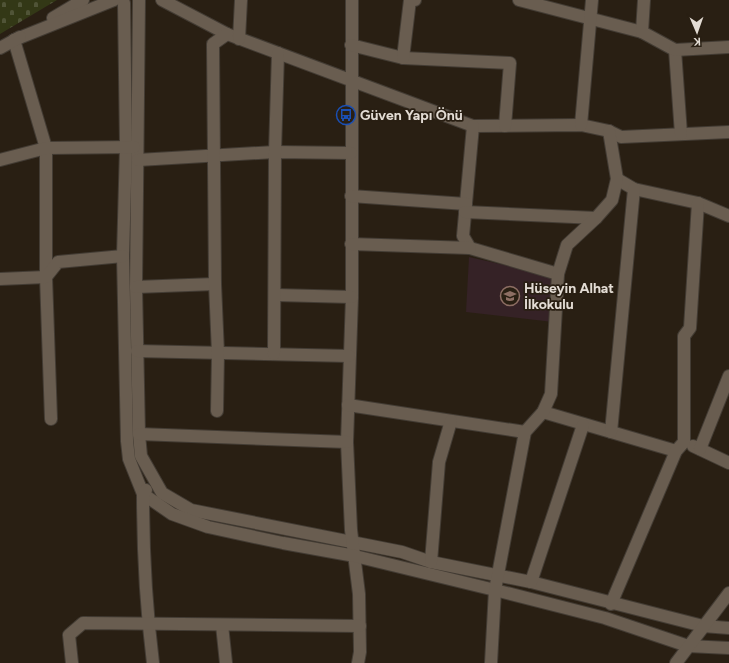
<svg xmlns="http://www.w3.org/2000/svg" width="729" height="663" viewBox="0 0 729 663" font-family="Figtree,sans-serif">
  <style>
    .education { fill: #352226 }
    .cemetery { fill: url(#cemetery-stones) }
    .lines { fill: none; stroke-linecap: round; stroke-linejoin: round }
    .minor-casing { stroke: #433c34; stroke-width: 14 }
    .minor { stroke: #695d50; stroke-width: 12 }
    .labels { text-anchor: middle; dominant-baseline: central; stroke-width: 3.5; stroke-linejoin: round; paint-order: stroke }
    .poi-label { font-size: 14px; font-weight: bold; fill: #e3dcd4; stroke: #291f13; text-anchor: start }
  </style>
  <defs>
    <pattern id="cemetery-stones" width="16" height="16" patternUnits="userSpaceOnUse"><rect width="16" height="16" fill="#333816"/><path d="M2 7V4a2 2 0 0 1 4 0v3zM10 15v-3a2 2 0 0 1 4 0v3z" fill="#505437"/></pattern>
  </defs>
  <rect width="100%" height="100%" fill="#291f13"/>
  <!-- education -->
  <path class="education" d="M469,257L545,274L554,280L553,322L466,312Z"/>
  <!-- cemetery -->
  <path class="cemetery" d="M0,0H57L0,34Z"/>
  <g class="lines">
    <defs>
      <g id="minor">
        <path d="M139,0L136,287L139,434L141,456L162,493L191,510L402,552L431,562L531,582L703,626L729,628"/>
        <path d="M162,0L227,34L473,126L581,125L609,131L621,137L729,132"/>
        <path d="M352,0V297L347,442L351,530L359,594L360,652L358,663"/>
        <path d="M519,0L642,32"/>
        <path d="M644,0L642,32L675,50L681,134"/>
        <path d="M124,3L126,147L123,256L127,441L129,459L143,494L172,514L208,527L283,543L355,556L495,590L605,618L688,646L729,648"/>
        <path d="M53,18L83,0"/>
        <path d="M239,39L241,0"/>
        <path d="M14,40L46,148V277L51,419"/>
        <path d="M14,40L114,0"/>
        <path d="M351,45L403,58L510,63L505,126"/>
        <path d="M0,48L20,37"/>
        <path d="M675,50L729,47"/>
        <path d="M403,58L410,0H415"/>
        <path d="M581,125L592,0"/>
        <path d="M473,126L463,236L470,248L558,274"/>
        <path d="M0,160L46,148L134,147"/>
        <path d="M138,160L275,152L351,153"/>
        <path d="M617,179L634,189L698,203L729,216"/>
        <path d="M351,196L466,204"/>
        <path d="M465,212L596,218"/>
        <path d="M351,244L470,248"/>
        <path d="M0,279L46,277L58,262L123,256"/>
        <path d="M136,287L215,284"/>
        <path d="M276,295L352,297"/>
        <path d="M137,351L349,356"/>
        <path d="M274,354L275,152L278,53"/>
        <path d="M348,405L525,432"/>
        <path d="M217,411L218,353L215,284L213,44L227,34"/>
        <path d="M543,412L676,451"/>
        <path d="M611,432L634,189"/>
        <path d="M139,434L347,442"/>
        <path d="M693,446L729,463"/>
        <path d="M700,449L729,376"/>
        <path d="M146,490L143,494C143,550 146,607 153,663"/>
        <path d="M431,562L439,462L451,421"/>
        <path d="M531,582L583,425"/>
        <path d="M611,604L676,451L684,442V336L690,328L698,203"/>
        <path d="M222,625L226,663"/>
        <path d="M72,663L69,635L83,623L360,626"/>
        <path d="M491,663L495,590L525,432L543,412L551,394L558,274L567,245L596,218L612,200L617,179L609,131"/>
        <path d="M676,663L729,593"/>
      </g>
    </defs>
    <!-- minor casing -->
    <use href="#minor" class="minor-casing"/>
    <!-- minor -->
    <use href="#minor" class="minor"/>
  </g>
  <!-- icons -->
  <defs>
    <symbol id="bus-ring" viewBox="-11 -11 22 22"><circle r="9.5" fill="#291f13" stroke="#1a4fb4" stroke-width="1.5"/><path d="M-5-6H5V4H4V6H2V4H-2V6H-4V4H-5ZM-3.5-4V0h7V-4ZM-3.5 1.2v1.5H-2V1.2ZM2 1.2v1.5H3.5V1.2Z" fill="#1a4fb4"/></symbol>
    <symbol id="school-ring" viewBox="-11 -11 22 22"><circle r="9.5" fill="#291f13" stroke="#8d6e63" stroke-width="1.5"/><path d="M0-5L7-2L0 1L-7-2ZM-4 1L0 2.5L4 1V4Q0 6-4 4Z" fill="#8d6e63"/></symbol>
  </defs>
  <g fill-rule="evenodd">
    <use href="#bus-ring" x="335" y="104" width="22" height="22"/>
    <use href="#school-ring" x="499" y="285" width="22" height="22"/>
  </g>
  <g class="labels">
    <!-- poi labels -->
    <g class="poi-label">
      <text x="360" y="115">Güven Yapı Önü</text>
      <text x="524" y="288">Hüseyin Alhat<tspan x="524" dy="16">İlkokulu</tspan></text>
    </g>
  </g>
  <!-- north arrow -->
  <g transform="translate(697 32) rotate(178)" stroke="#291f13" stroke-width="3" paint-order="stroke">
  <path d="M0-3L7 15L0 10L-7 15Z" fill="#e3dcd4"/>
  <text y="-6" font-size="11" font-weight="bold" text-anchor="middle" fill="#e3dcd4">K</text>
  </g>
</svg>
